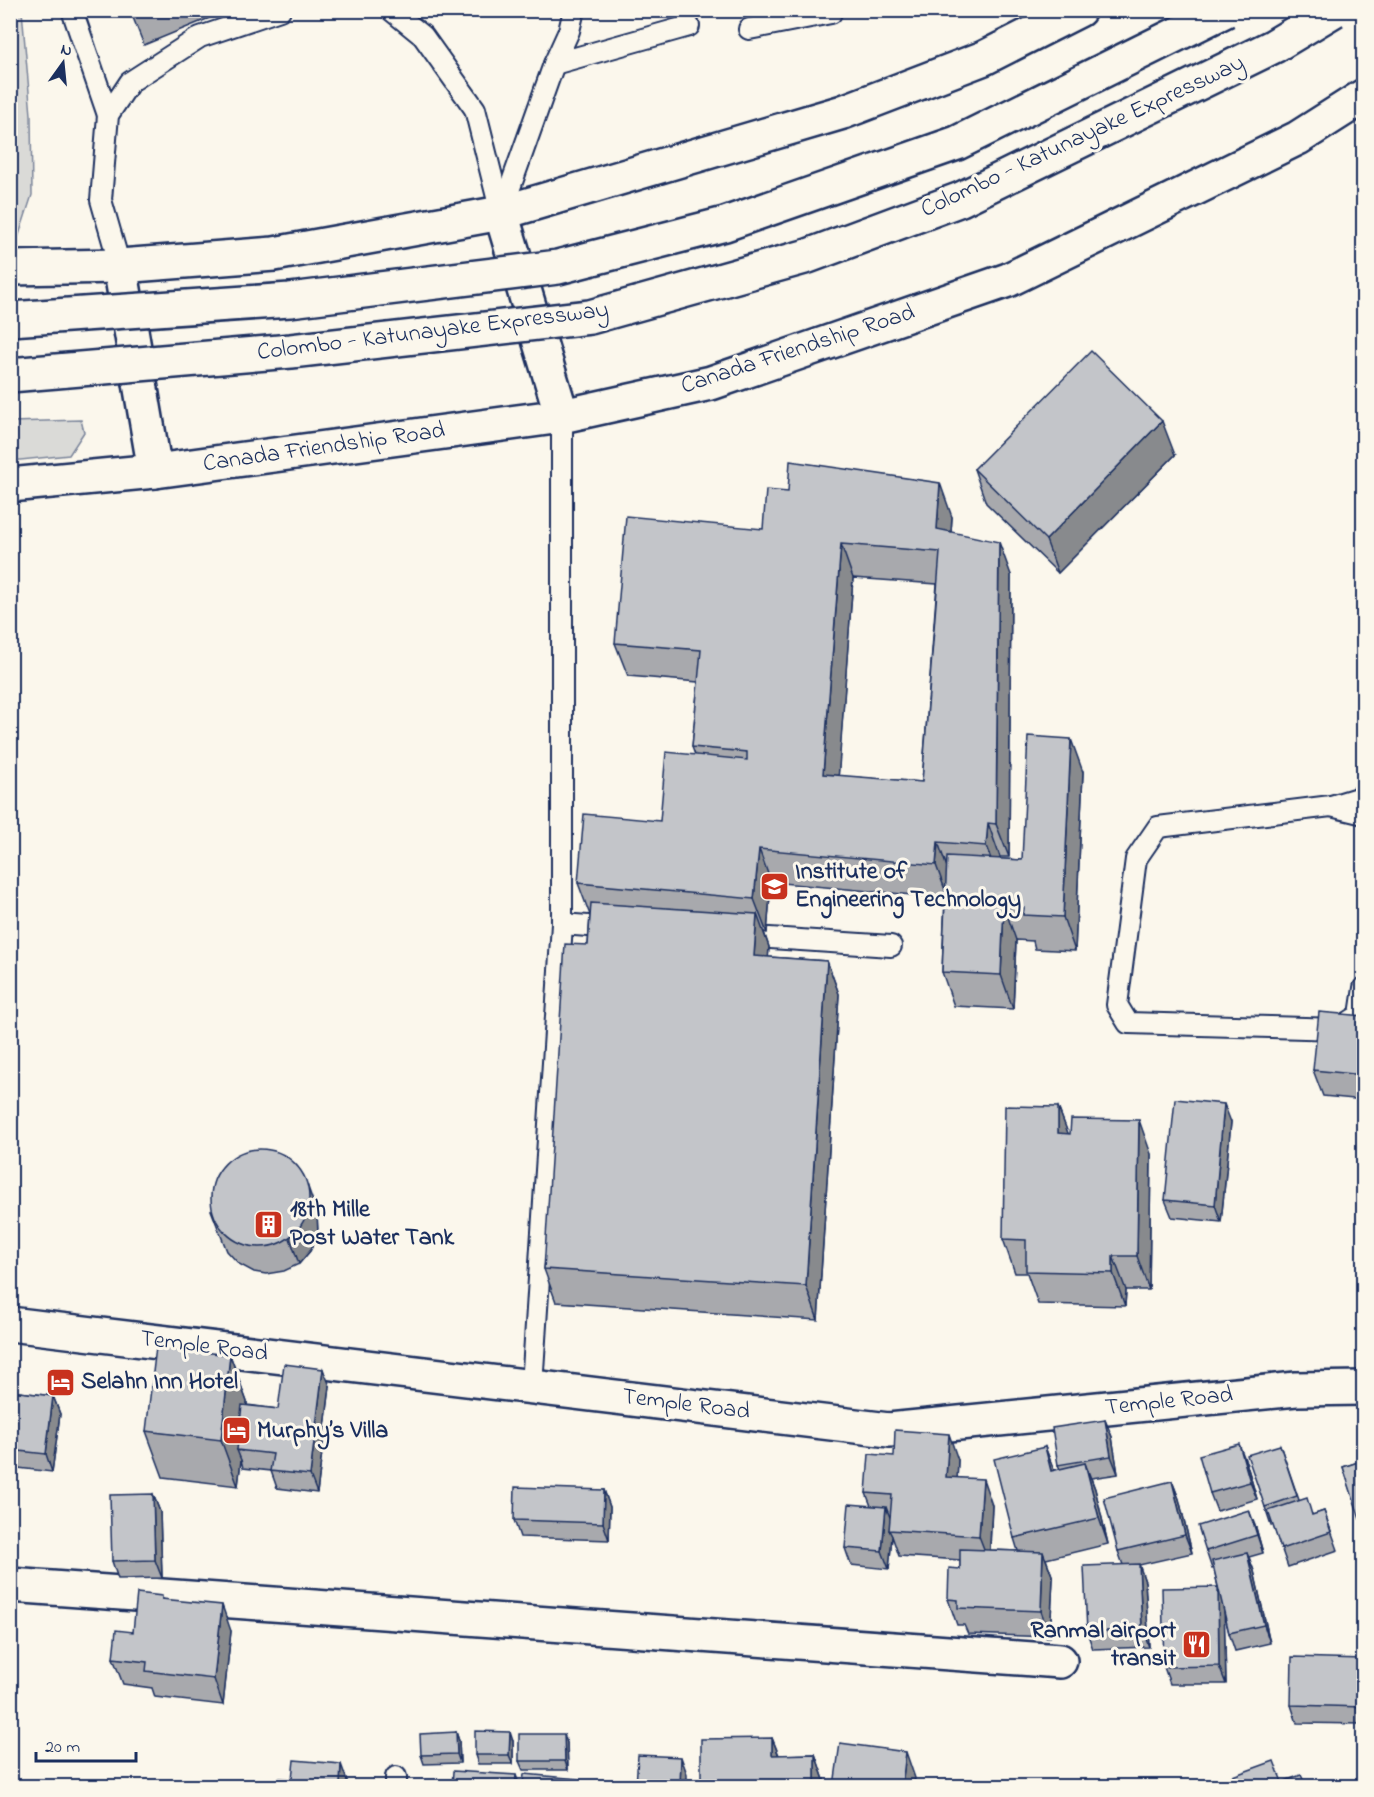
<svg xmlns="http://www.w3.org/2000/svg" width="1374" height="1797" viewBox="0 0 1374 1797" font-family="'Indie Flower',sans-serif">
  <style>
    .green { fill: #dadad7; stroke: #7a849a; stroke-width: 1.5 }
    .lines { fill: none; stroke-linecap: round; stroke-linejoin: round }
    .lane-casing { stroke: #1b2f5e; stroke-width: 24 }
    .street-casing { stroke: #1b2f5e; stroke-width: 38 }
    .secondary-casing { stroke: #1b2f5e; stroke-width: 38 }
    .primary-casing { stroke: #1b2f5e; stroke-width: 38 }
    .lane { stroke: #fbf7ec; stroke-width: 20 }
    .street { stroke: #fbf7ec; stroke-width: 33 }
    .secondary { stroke: #fbf7ec; stroke-width: 33 }
    .primary { stroke: #fbf7ec; stroke-width: 33 }
    .highway-bridge-casing { stroke: #1b2f5e; stroke-width: 38; stroke-linecap: butt }
    .highway-bridge { stroke: #fbf7ec; stroke-width: 33 }
    .wall { fill: #a8a9ad; stroke: #1b2f5e; stroke-width: 1.5; fill-rule: evenodd }
    .shaded-wall { fill: #888a8d; stroke: #1b2f5e; stroke-width: 1.5 }
    .building { fill: #c3c5c9; stroke: #1b2f5e; stroke-width: 1.5; fill-rule: evenodd }
    .labels { text-anchor: middle; dominant-baseline: central; stroke-width: 6; stroke-linejoin: round; paint-order: stroke }
    .street-label { font-size: 24px; fill: #1b2f5e; stroke: #fbf7ec }
    .poi-label { font-size: 24px; font-weight: bold; fill: #1b2f5e; stroke: #fbf7ec; text-anchor: start }
  </style>
  <rect width="100%" height="100%" fill="#fbf7ec"/>
  <filter id="ink" filterUnits="userSpaceOnUse"><feTurbulence type="fractalNoise" baseFrequency=".0167" numOctaves="2"/><feDisplacementMap in="SourceGraphic" scale="12" xChannelSelector="R" yChannelSelector="G"/><feConvolveMatrix kernelMatrix="1 2 1 2 8 2 1 2 1" color-interpolation-filters="sRGB"/></filter>
  <g filter="url(#ink)">
    <!-- green -->
    <g class="green">
      <path d="M10,11H22L31,115L32,195L17,241H11Z"/>
      <path d="M81,420L84,432L69,455L11,461V422Z"/>
    </g>
    <g class="lines">
      <defs>
        <g id="lane">
          <path d="M72,10L108,115"/>
          <path d="M391,10L423,36L475,109L501,213"/>
          <path d="M749,29L831,13L832,10"/>
          <path d="M554,64L689,26"/>
          <path d="M501,213L554,64L569,31L574,10"/>
          <path d="M120,266L101,200L108,115L130,82L200,37L280,10"/>
          <path d="M1364,796L1331,806L1158,827L1136,859L1117,1005L1128,1023L1338,1029L1360,1015L1364,988"/>
          <path d="M1331,806L1364,814"/>
          <path d="M562,924L614,928"/>
          <path d="M739,936L891,946"/>
          <path d="M532,1386L562,924V416"/>
          <path d="M396,1786V1777"/>
        </g>
        <g id="street">
          <path d="M501,213L562,416"/>
          <path d="M120,266L155,471"/>
          <path d="M10,1585L1060,1661"/>
        </g>
        <path id="secondary" d="M10,1324L889,1430L1296,1389L1364,1388"/>
        <g id="primary">
          <path d="M10,268L120,266L274,254L501,213L843,112L984,58L1079,10"/>
          <path d="M10,485L155,471L562,416L711,383L1008,280L1298,138L1364,96"/>
        </g>
      </defs>
      <!-- lane casing -->
      <use href="#lane" class="lane-casing"/>
      <!-- street casing -->
      <use href="#street" class="street-casing"/>
      <!-- secondary casing -->
      <use href="#secondary" class="secondary-casing"/>
      <!-- primary casing -->
      <use href="#primary" class="primary-casing"/>
      <!-- lane -->
      <use href="#lane" class="lane"/>
      <!-- street -->
      <use href="#street" class="street"/>
      <!-- secondary -->
      <use href="#secondary" class="secondary"/>
      <!-- primary -->
      <use href="#primary" class="primary"/>
      <defs>
        <g id="highway-bridge">
          <path d="M10,319L290,300L558,267L725,224L957,143L1226,10"/>
          <path d="M10,375L291,351L590,317L808,256L961,199L1274,46L1334,10"/>
        </g>
      </defs>
      <!-- highway-bridge casing -->
      <use href="#highway-bridge" class="highway-bridge-casing"/>
      <!-- highway-bridge -->
      <use href="#highway-bridge" class="highway-bridge"/>
    </g>
    <!-- wall -->
    <g class="wall">
      <path d="M130,10H229L144,45Z"/>
      <path d="M1175,455L1058,573L986,503L974,469Z"/>
      <path d="M952,517L951,532L1011,575L1009,857H1000V859L1022,860L1083,772L1075,951L1035,949L1033,941L1016,940L1013,1009L954,1006L942,972L945,898L771,882L767,933L764,932L769,947L768,957L827,961L839,994L818,1320L556,1302L544,1269L588,945L590,915L578,883L660,821L695,755L692,747L698,682L628,676L615,643L763,529ZM853,578L937,584L922,782L838,776Z"/>
      <path d="M1364,1016V1100L1323,1096L1313,1070Z"/>
      <path d="M1058,1107L1068,1134L1151,1154L1149,1290H1126L1125,1306L1038,1304L1027,1273H1015L1003,1239Z"/>
      <path d="M1231,1122L1221,1222L1172,1217L1165,1200Z"/>
      <path d="M211,1210L317,1213L318,1235L310,1251L299,1264L284,1271L266,1274L254,1272L239,1264L227,1251Z"/>
      <path d="M230,1355L247,1402V1405L278,1409L330,1386L317,1493L277,1488L271,1471L243,1468L241,1460L238,1486L163,1477L146,1431Z"/>
      <path d="M10,1391L53,1396L60,1414L52,1472L10,1467Z"/>
      <path d="M1105,1420L1112,1437L1118,1474L1091,1478L1095,1489L1108,1544L1046,1559L1053,1578L1050,1637L968,1634L964,1625H957L948,1599L960,1569V1560L899,1556L892,1536L889,1569L851,1565L845,1548L871,1506L866,1493L958,1460L957,1478L992,1505L990,1550L1018,1551L1014,1538L1045,1447L1054,1470L1060,1469L1058,1465Z"/>
      <path d="M1280,1445L1299,1500L1313,1515L1324,1511L1338,1550L1288,1567L1273,1525H1271L1265,1507Z"/>
      <path d="M1364,1460V1528L1343,1467Z"/>
      <path d="M1246,1462L1257,1499L1217,1511L1210,1493Z"/>
      <path d="M1172,1481L1179,1499L1192,1553L1139,1565L1145,1582L1149,1647L1093,1649L1087,1632L1123,1565L1118,1551Z"/>
      <path d="M604,1490L610,1507L609,1540L520,1537L514,1520Z"/>
      <path d="M153,1494L160,1512L162,1578L118,1579L112,1561Z"/>
      <path d="M1256,1528L1263,1553L1249,1557L1254,1571L1270,1643L1235,1651L1229,1633L1224,1614L1226,1684H1170L1164,1667L1218,1587L1214,1568L1212,1569L1206,1551Z"/>
      <path d="M163,1599L231,1631L223,1705L155,1697L152,1688L123,1684L113,1658L133,1632Z"/>
      <path d="M1364,1659V1724L1297,1723L1291,1705Z"/>
      <path d="M456,1732L459,1741L460,1763L424,1764L421,1755Z"/>
      <path d="M772,1738L779,1755L815,1754L824,1780V1786H702L701,1784Z"/>
      <path d="M513,1741V1764H478L475,1755Z"/>
      <path d="M567,1743L568,1770H523L519,1761Z"/>
    </g>
    <!-- shaded-wall -->
    <g class="shaded-wall">
      <path d="M1162,421L1175,455L1058,573L1046,540Z"/>
      <path d="M940,483L952,517L949,563L937,529Z"/>
      <path d="M999,542L1011,575L1009,857L996,824Z"/>
      <path d="M841,544L853,578L836,808L823,774Z"/>
      <path d="M1071,739L1083,772L1075,951L1063,917Z"/>
      <path d="M988,823L1000,857L999,880L986,846Z"/>
      <path d="M938,842L950,876L948,898L936,865Z"/>
      <path d="M759,849L771,882L767,933L754,899Z"/>
      <path d="M1004,906L1016,940L1013,1009L1001,975Z"/>
      <path d="M757,914L769,947L766,990L754,956Z"/>
      <path d="M827,961L839,994L818,1320L806,1286Z"/>
      <path d="M1224,1104L1231,1122L1221,1222L1215,1205Z"/>
      <path d="M1058,1107L1071,1141L1058,1133Z"/>
      <path d="M1139,1120L1151,1154L1149,1290L1137,1256Z"/>
      <path d="M308,1187L317,1213L318,1235L310,1251L299,1264L290,1238Z"/>
      <path d="M1113,1256L1126,1290L1125,1306L1113,1273Z"/>
      <path d="M230,1355L247,1402L242,1451L237,1450L241,1460L238,1486L221,1440Z"/>
      <path d="M323,1369L330,1386L317,1493L310,1475Z"/>
      <path d="M53,1396L60,1414L52,1472L46,1454Z"/>
      <path d="M1105,1420L1112,1437L1118,1474L1111,1456Z"/>
      <path d="M949,1434L958,1460L956,1503L946,1477Z"/>
      <path d="M1239,1444L1246,1462L1257,1499L1250,1482Z"/>
      <path d="M1045,1447L1055,1473L1051,1471Z"/>
      <path d="M1085,1463L1095,1489L1108,1544L1099,1518Z"/>
      <path d="M983,1479L992,1505L989,1562L979,1536Z"/>
      <path d="M1172,1481L1179,1499L1192,1553L1185,1535Z"/>
      <path d="M604,1490L610,1507L609,1540L603,1523Z"/>
      <path d="M153,1494L160,1512L162,1578L155,1560Z"/>
      <path d="M886,1507L893,1525L889,1530L892,1536L889,1569L882,1551Z"/>
      <path d="M1249,1510L1256,1528L1263,1553L1257,1535Z"/>
      <path d="M1043,1552L1053,1578L1050,1637L1041,1611Z"/>
      <path d="M1247,1553L1254,1571L1270,1643L1264,1625Z"/>
      <path d="M1139,1564L1145,1582L1149,1647L1142,1629Z"/>
      <path d="M1218,1587L1224,1604L1226,1684L1219,1666Z"/>
      <path d="M222,1605L231,1631L223,1705L214,1679Z"/>
      <path d="M456,1732L459,1741L460,1763L457,1754Z"/>
      <path d="M510,1732L513,1741V1764L509,1755Z"/>
      <path d="M564,1734L567,1743L568,1770L565,1761Z"/>
      <path d="M772,1738L782,1764L772,1755Z"/>
      <path d="M906,1752L915,1778L914,1786H902Z"/>
      <path d="M815,1754L824,1780V1786H815Z"/>
      <path d="M681,1757L687,1774V1786H680Z"/>
      <path d="M341,1764L349,1786H341L340,1784Z"/>
      <path d="M516,1775L520,1786H515Z"/>
    </g>
    <!-- building -->
    <g class="building">
      <path d="M1091,351L1162,421L1046,540L974,469Z"/>
      <path d="M790,461L940,483L937,529L999,542L996,824L988,823L986,846L938,842L936,865L759,849L754,899L578,883L584,814L660,821L666,752L747,760V752L692,747L701,650L615,643L626,516L763,529L766,490L788,492ZM841,544L940,552L922,782L823,774Z"/>
      <path d="M1028,736L1071,739L1063,917L1023,915L1024,908L1004,906L1001,975L942,972L947,856L1022,860Z"/>
      <path d="M591,903L757,914L754,956L827,961L806,1286L544,1269L565,944L588,945Z"/>
      <path d="M1319,1012L1364,1016V1075L1313,1070Z"/>
      <path d="M1175,1099L1224,1104L1215,1205L1165,1200Z"/>
      <path d="M1005,1106L1058,1107V1133L1070,1134L1071,1119L1139,1120L1137,1256H1113V1273L1026,1271V1240L1003,1239Z"/>
      <circle cx="260" cy="1198" r="49"/>
      <path d="M156,1347L230,1355L221,1440L146,1431Z"/>
      <path d="M284,1364L323,1369L310,1475L270,1471L273,1454L237,1450L242,1405L278,1409Z"/>
      <path d="M10,1391L53,1396L46,1454L10,1450Z"/>
      <path d="M1105,1420L1111,1456L1058,1465L1052,1428Z"/>
      <path d="M895,1430L949,1434L946,1477L983,1479L979,1536L889,1530L892,1495L866,1493L869,1454L894,1456Z"/>
      <path d="M1239,1444L1250,1482L1210,1493L1199,1455Z"/>
      <path d="M1280,1445L1297,1496L1265,1507L1247,1455Z"/>
      <path d="M1045,1447L1051,1471L1085,1463L1099,1518L1014,1538L994,1459Z"/>
      <path d="M1364,1460V1518L1360,1519L1343,1467Z"/>
      <path d="M1172,1481L1185,1535L1118,1551L1104,1498Z"/>
      <path d="M515,1487L604,1490L603,1523L514,1520Z"/>
      <path d="M153,1494L155,1560L112,1561L110,1495Z"/>
      <path d="M1307,1498L1312,1515L1324,1511L1331,1532L1281,1549L1268,1511Z"/>
      <path d="M849,1504L886,1507L882,1551L845,1548Z"/>
      <path d="M1249,1510L1257,1535L1206,1551L1198,1526Z"/>
      <path d="M960,1549L1043,1552L1041,1611L958,1608V1600L948,1599L949,1568L960,1569Z"/>
      <path d="M1247,1553L1264,1625L1229,1633L1212,1561Z"/>
      <path d="M1139,1564L1142,1629L1087,1632L1084,1566Z"/>
      <path d="M1218,1587L1219,1666L1164,1667L1162,1588Z"/>
      <path d="M137,1593L162,1596V1599L222,1605L214,1679L146,1671L147,1662L113,1658L116,1630L133,1632Z"/>
      <path d="M1292,1657L1364,1659V1707L1291,1705Z"/>
      <path d="M475,1731L510,1732L509,1755H475Z"/>
      <path d="M456,1732L457,1754L421,1755L420,1734Z"/>
      <path d="M519,1734H564L565,1761H519Z"/>
      <path d="M772,1738V1755L815,1754V1786H722V1783L701,1784V1739Z"/>
      <path d="M840,1743L906,1752L902,1786H834Z"/>
      <path d="M638,1755L681,1757L680,1786H636Z"/>
      <path d="M294,1760L341,1764L340,1784L346,1785V1786H279L280,1778L292,1779Z"/>
      <path d="M1274,1761L1282,1782L1301,1775L1306,1786H1205Z"/>
      <path d="M453,1771L516,1775L515,1786H452Z"/>
      <path d="M524,1774L578,1779L577,1786H523Z"/>
    </g>
  </g>
  <!-- icons -->
  <defs>
    <symbol id="university-square" viewBox="-11 -11 22 22"><rect x="-9" y="-9" width="18" height="18" rx="4" fill="#c8321e" stroke="#fbf7ec"/><path d="M0-5L7-2L0 1L-7-2ZM-4 1L0 2.5L4 1V4Q0 6-4 4Z" fill="#fff"/></symbol>
    <symbol id="building-square" viewBox="-11 -11 22 22"><rect x="-9" y="-9" width="18" height="18" rx="4" fill="#c8321e" stroke="#fbf7ec"/><path d="M-4-6H4V6H1V3H-1V6H-4ZM-2.5-4.3h1.7v1.8h-1.7ZM.8-4.3h1.7v1.8H.8ZM-2.5-1h1.7V.8h-1.7ZM.8-1h1.7V.8H.8Z" fill="#fff"/></symbol>
    <symbol id="hotel-square" viewBox="-11 -11 22 22"><rect x="-9" y="-9" width="18" height="18" rx="4" fill="#c8321e" stroke="#fbf7ec"/><path d="M-6-4.5h1.5V1H6V5H4.5V3h-9V5H-6ZM-4 0a1.8 1.8 0 1 1 3.6 0ZM.5 0V-2.5h3Q6-2.5 6 0Z" fill="#fff"/></symbol>
    <symbol id="restaurant-square" viewBox="-11 -11 22 22"><rect x="-9" y="-9" width="18" height="18" rx="4" fill="#c8321e" stroke="#fbf7ec"/><path d="M-5-6h1v4h1v-4h1v4h1v-4h1v5L-1.5 .5V6h-2V.5L-5-1ZM5-6V6H3V1.5H1.5Q1.5-4 5-6Z" fill="#fff"/></symbol>
  </defs>
  <g fill-rule="evenodd">
    <use href="#university-square" x="758" y="870" width="33" height="33"/>
    <use href="#building-square" x="252" y="1208" width="33" height="33"/>
    <use href="#hotel-square" x="44" y="1366" width="33" height="33"/>
    <use href="#hotel-square" x="220" y="1414" width="33" height="33"/>
    <use href="#restaurant-square" x="1180" y="1628" width="33" height="33"/>
  </g>
  <g class="labels">
    <!-- street labels -->
    <g class="street-label">
      <text transform="translate(1083 137) rotate(-25)">Colombo - Katunayake Expressway</text>
      <text transform="translate(433 332) rotate(-7)">Colombo - Katunayake Expressway</text>
      <text transform="translate(798 350) rotate(-18)">Canada Friendship Road</text>
      <text transform="translate(324 448) rotate(-8)">Canada Friendship Road</text>
      <text transform="translate(204 1347) rotate(7)">Temple Road</text>
      <text transform="translate(1169 1402) rotate(-6)">Temple Road</text>
      <text transform="translate(686 1405) rotate(7)">Temple Road</text>
    </g>
    <!-- poi labels -->
    <g class="poi-label">
      <text x="795" y="872">Institute of<tspan x="795" dy="28">Engineering Technology</tspan></text>
      <text x="290" y="1210">18th Mille<tspan x="290" dy="28">Post Water Tank</tspan></text>
      <text x="81" y="1382">Selahn Inn Hotel</text>
      <text x="257" y="1431">Murphy’s Villa</text>
      <text x="1176" y="1631" text-anchor="end">Ranmal airport<tspan x="1176" dy="28">transit</tspan></text>
    </g>
  </g>
  <!-- margin -->
  <rect width="1374" height="1797" fill="none" stroke="#fbf7ec" stroke-width="36"/>
  <rect x="18" y="18" width="1338" height="1761" fill="none" stroke="#1b2f5e" stroke-width="2" filter="url(#ink)"/>
  <!-- north arrow -->
  <g transform="translate(63 63) rotate(15)" stroke="#fbf7ec" stroke-width="4.5" paint-order="stroke">
  <path d="M0-4.5L10 22L0 15L-10 22Z" fill="#1b2f5e"/>
  <text y="-9" font-size="16" font-weight="bold" text-anchor="middle" fill="#1b2f5e">N</text>
  </g>
  <!-- scale -->
  <path d="M36 1752v9h100v-9" fill="none" stroke="#1b2f5e" stroke-width="3"/>
  <text x="45" y="1752" font-size="18" fill="#1b2f5e" stroke="#fbf7ec" stroke-width="4.5" paint-order="stroke">20 m</text>
</svg>
